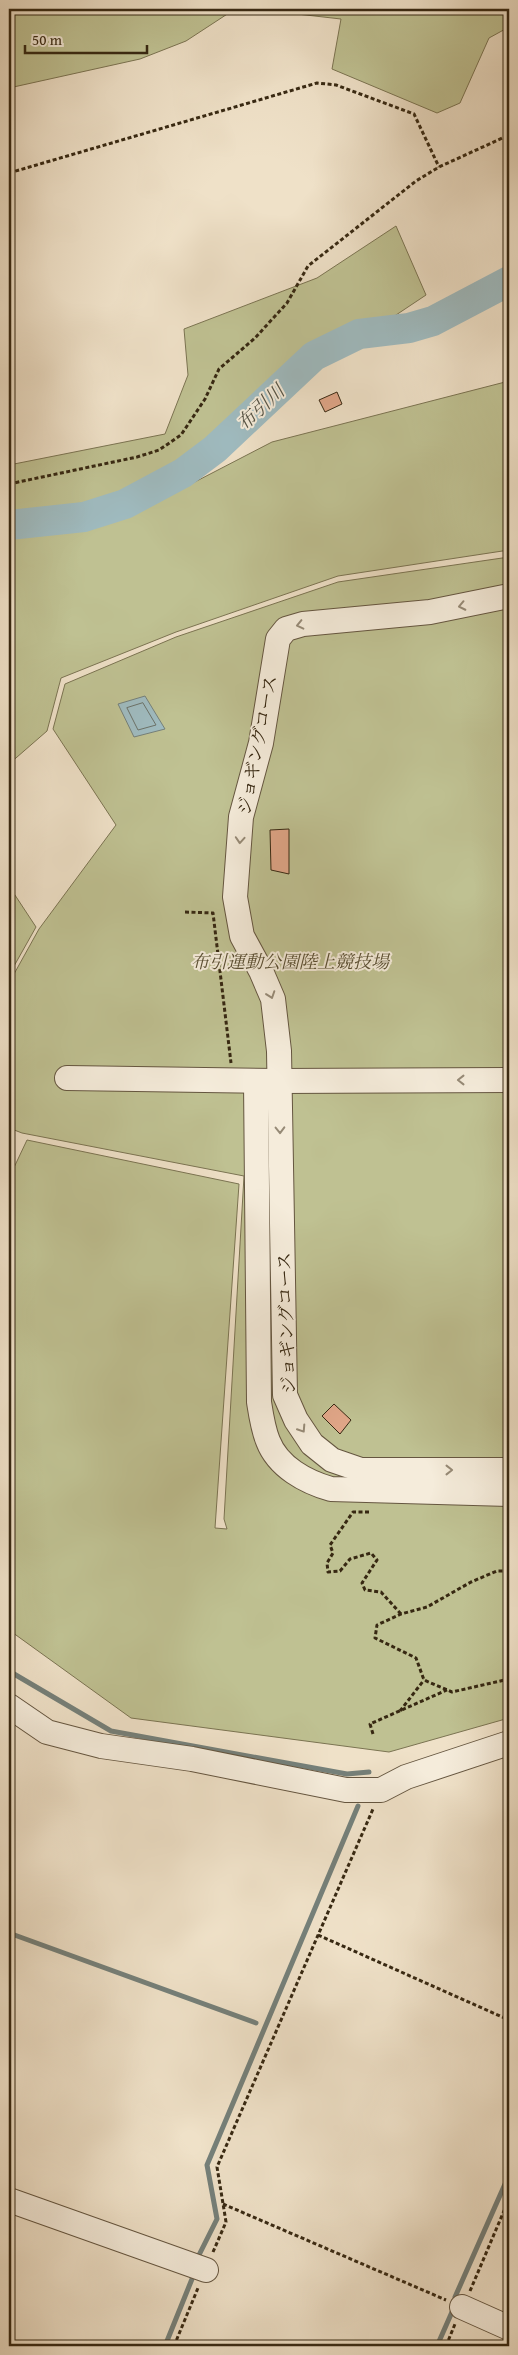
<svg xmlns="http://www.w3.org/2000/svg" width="518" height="2355" viewBox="0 0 518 2355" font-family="'Gentium Book Plus','Noto Serif JP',serif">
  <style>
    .green { fill: #bfc192; stroke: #7b7452 }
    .water { fill: #9fbbc0; stroke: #75807a }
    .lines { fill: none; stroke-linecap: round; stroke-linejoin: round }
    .shore { stroke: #6b7269; stroke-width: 1 }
    .stream { stroke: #75807a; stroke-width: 5 }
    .river { stroke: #9fbbc0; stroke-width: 30 }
    .building { fill: #e0a688; stroke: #372812 }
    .minor-casing { stroke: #655640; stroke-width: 26 }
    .path { stroke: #372812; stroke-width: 3; stroke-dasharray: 4 2.5; stroke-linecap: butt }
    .minor { stroke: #f5ecdb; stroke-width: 24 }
    .oneway { stroke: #968a76 }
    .labels { text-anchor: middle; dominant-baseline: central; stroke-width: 4; stroke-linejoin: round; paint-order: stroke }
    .street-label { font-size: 18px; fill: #372812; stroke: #f5ecdb }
    .park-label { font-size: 18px; font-style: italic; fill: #594e32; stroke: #f5ecdb }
    .water-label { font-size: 19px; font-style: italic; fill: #565446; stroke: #f5ecdb }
  </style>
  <rect width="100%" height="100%" fill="#efe1c8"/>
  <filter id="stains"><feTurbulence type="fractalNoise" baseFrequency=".004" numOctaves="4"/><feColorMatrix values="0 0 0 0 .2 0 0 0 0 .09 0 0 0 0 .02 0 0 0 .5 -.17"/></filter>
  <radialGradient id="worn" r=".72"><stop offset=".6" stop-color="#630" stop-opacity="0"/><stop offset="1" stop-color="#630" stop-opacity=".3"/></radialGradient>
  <!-- green -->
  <g class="green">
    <path d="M9,9H235L186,41L140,59L9,88Z"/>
    <path d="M253,9H509V27L489,38L460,103L437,113L332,69L341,19Z"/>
    <path d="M396,226L426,295L336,355L189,485L272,442L509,381V550L338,576L176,632L61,678L47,731L9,764V465L165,434L188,375L184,329L317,278Z"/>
    <path d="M509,557V1718L389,1752L131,1718L9,1630V1178L27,1140L239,1184L215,1528L227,1529L224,1519L244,1176L22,1133L9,1128V983L39,929L116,825L53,729L65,684L176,637L338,582Z"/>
    <path d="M9,886L36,927L9,975Z"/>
  </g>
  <!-- water -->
  <path class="water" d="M145,696L165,729L134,737L118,704Z"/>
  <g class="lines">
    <!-- shore -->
    <path class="shore" d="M143,703L156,725L138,730L127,708Z"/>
    <!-- stream -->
    <g class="stream">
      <path d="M9,1671L111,1731L347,1774L369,1772"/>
      <path d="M9,1933L256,2023"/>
      <path d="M198,2257L217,2219L207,2165L358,1806"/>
      <path d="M455,2297L509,2175"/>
      <path d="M165,2346L192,2279"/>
      <path d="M437,2346L452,2312"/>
    </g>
    <!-- river -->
    <path class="river" d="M9,525L84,517L125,504L183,473L215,449L314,356L359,334L409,328L433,321L509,281"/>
  </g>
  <!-- building -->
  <g class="building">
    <path d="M337,392L342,404L325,412L319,400Z"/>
    <path d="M289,829V874L271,870L270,830Z"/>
    <path d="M334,1404L351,1420L340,1434L322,1416Z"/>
  </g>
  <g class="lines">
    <defs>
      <g id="minor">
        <path d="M509,596L430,612L303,624L286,629L278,639L261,743L241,817L235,897L242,936L261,971L273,999L279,1051L285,1395L296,1420L312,1444L332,1460L361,1470H509"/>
        <path d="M67,1078L279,1081L509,1080"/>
        <path d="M256,1081L259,1402C261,1415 263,1429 268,1441C278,1467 306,1482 331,1489L509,1494"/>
        <path d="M9,1706L47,1732L101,1746L192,1759L346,1790H381L406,1777L509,1743"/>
        <path d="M9,2200L206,2270"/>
        <path d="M462,2307L509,2328"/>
      </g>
    </defs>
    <!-- minor casing -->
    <use href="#minor" class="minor-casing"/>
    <!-- path -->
    <g class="path">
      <path d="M9,173L317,83L336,85L414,114L439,167"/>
      <path d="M9,484L137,457L159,450L181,435L205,399L219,369L255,338L287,303L308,266L416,181L439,167L509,135"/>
      <path d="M185,912L213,913L231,1063"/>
      <path d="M369,1512H353L330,1545L333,1553L327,1563L328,1572L340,1571L350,1559L371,1553L377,1560L362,1583L365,1590L381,1592L401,1614"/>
      <path d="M509,1571H497L471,1582L427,1607L401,1614L377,1625L375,1638L416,1658L424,1680L452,1692L509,1679"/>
      <path d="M400,1711L424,1680"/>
      <path d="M373,1734L370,1724L447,1690"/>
      <path d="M318,1935L509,2020"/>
      <path d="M223,2204L446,2300"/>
      <path d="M213,2252L226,2222L217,2167L373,1809"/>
      <path d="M470,2291L509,2199"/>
      <path d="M174,2346L198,2288"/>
      <path d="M446,2346L455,2324"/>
    </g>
    <!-- minor -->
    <use href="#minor" class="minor"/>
  </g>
  <!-- one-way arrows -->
  <defs><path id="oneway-chevron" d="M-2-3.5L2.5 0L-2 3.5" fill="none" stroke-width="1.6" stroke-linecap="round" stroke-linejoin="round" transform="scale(1.25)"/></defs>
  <g class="oneway">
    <use href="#oneway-chevron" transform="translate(462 606) rotate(168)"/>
    <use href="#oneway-chevron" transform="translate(300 625) rotate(167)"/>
    <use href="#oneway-chevron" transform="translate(240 840) rotate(94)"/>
    <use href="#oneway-chevron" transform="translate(271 995) rotate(71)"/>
    <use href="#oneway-chevron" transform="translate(461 1080) rotate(180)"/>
    <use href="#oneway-chevron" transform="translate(280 1130) rotate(89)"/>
    <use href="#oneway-chevron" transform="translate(302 1429) rotate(57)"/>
    <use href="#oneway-chevron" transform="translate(449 1470)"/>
  </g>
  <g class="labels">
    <!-- street labels -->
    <g class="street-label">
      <text transform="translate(257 745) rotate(-79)">ジョギングコース</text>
      <text transform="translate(286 1323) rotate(-92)">ジョギングコース</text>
    </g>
    <!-- park labels -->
    <g class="park-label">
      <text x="290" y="961">布引運動公園陸上競技場</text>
    </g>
    <!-- water labels -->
    <g class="water-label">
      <text transform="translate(260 407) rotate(-43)">布引川</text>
    </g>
  </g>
  <!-- margin -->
  <rect width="518" height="2355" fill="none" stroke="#efe1c8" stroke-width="30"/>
  <rect x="10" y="10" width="498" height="2335" fill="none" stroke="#372812" stroke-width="2.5"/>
  <rect x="15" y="15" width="488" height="2325" fill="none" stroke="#372812"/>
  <!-- scale -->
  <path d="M25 45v8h122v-8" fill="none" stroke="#372812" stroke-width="2.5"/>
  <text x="32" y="45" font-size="15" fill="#372812" stroke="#f5ecdb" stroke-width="4" paint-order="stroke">50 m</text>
  <rect width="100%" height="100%" filter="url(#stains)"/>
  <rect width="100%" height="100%" fill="url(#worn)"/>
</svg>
